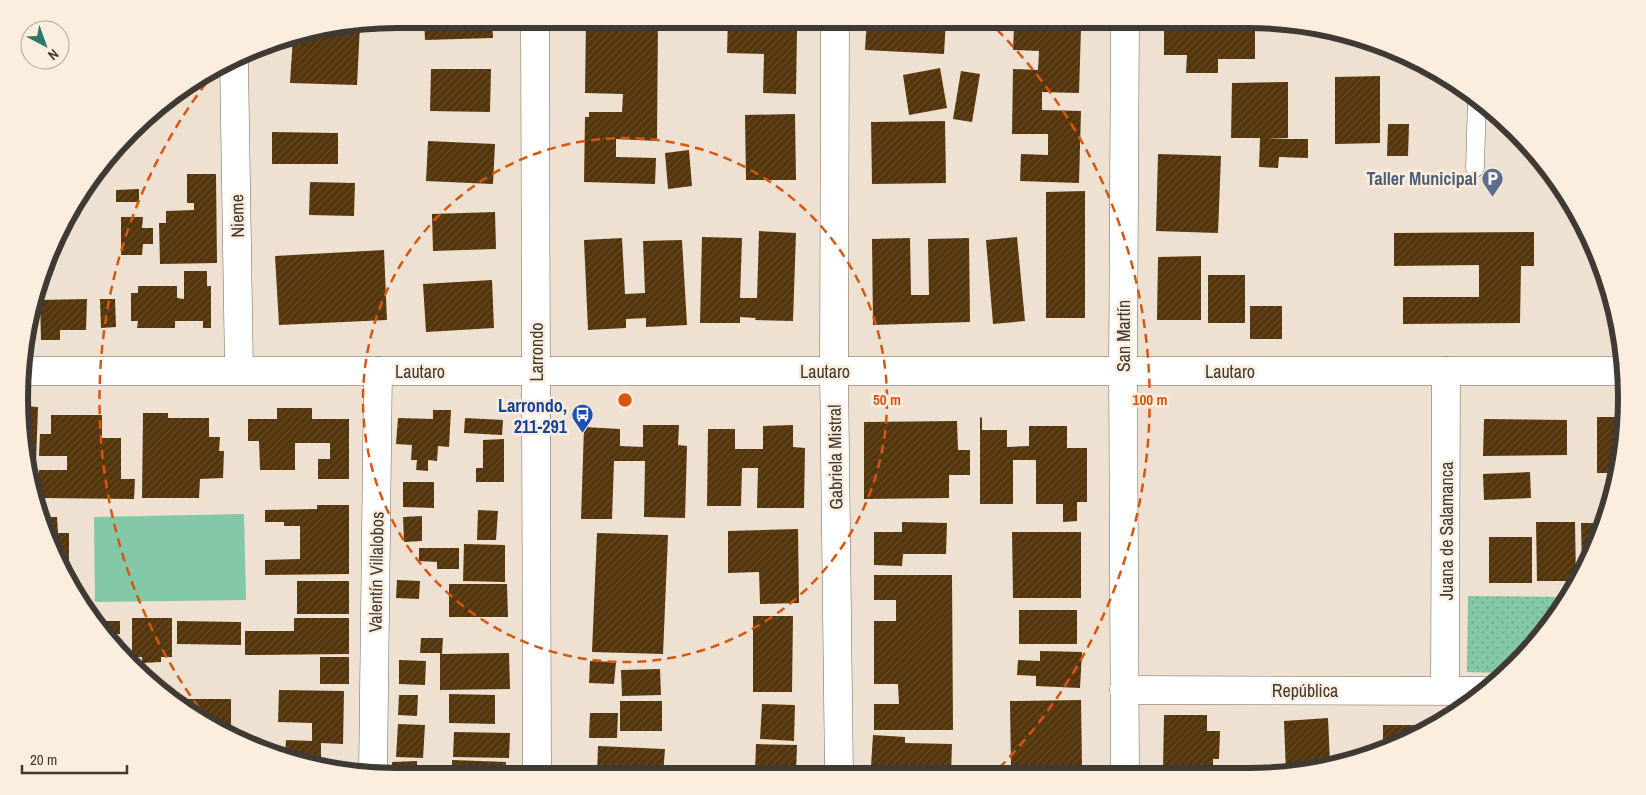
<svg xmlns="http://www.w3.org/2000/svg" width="1646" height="795" viewBox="0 0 1646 795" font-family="'Archivo Narrow',sans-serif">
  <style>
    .grass { fill: #82c8a6 }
    .park { fill: url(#park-dots) }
    .building { fill: url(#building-hatch) }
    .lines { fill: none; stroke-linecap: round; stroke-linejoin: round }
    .service-casing { stroke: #726658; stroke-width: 19 }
    .minor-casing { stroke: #726658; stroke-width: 29 }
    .tertiary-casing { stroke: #726658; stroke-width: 29 }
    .service { stroke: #fff; stroke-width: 18 }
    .minor { stroke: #fff; stroke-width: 28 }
    .tertiary { stroke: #fff; stroke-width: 28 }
    .ring { fill: none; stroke: #d75610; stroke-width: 2.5; stroke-dasharray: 9 6 }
    .labels { text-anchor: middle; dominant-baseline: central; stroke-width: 5; stroke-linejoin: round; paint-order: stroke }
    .service-label { font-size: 18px; font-weight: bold; fill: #4e5e75; stroke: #fceede; text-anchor: end }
    .street-label { font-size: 18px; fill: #403a34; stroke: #fceede }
    .transit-label { font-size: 18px; font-weight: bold; fill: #164399; stroke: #fceede; text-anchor: end }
    .rim { fill: none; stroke: #403a34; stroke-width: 6 }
    .centre { fill: #d75610; stroke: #fceede; stroke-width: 2.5 }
    .ring-label { font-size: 15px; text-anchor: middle; font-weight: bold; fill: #d75610; stroke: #fceede; stroke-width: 5; stroke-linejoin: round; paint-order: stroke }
  </style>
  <defs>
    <pattern id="park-dots" width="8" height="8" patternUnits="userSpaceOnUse" patternTransform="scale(1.25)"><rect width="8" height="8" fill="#82c8a6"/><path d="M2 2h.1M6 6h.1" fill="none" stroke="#6ca388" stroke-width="1.8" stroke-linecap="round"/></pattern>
    <pattern id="building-hatch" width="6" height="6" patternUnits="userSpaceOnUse" patternTransform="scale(1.25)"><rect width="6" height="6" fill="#54350b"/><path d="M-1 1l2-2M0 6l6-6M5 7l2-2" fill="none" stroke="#654a26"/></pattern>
  </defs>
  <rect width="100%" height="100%" fill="#efe1d1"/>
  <!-- grass -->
  <path class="grass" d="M244,514L246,600L95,602L94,517Z"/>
  <!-- park -->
  <path class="park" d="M1468,596L1567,597L1549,628L1504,673L1467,672Z"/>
  <!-- building -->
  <g class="building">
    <path d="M424,19H492L493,38L425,40Z"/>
    <path d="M586,19H658L657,141L616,139V157L656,158L655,184L584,182L585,117H589V112H622L623,94L585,93Z"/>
    <path d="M728,19H760V29L797,30L796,94L763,93L764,54L727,53Z"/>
    <path d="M867,19H946L944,54L865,50Z"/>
    <path d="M1164,19H1255V59H1218V73H1186L1187,55H1164Z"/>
    <path d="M360,25L357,85L290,83L293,36Z"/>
    <path d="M1014,27L1081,29L1079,93L1042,92V110L1081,111L1079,183L1020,181L1021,154L1048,155V134H1012L1013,69L1038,70L1039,51L1013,50Z"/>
    <path d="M940,68L947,108L909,115L903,75Z"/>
    <path d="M431,69H491L490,112L430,111Z"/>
    <path d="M961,71L980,74L972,122L953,119Z"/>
    <path d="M1380,76V143L1335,144V77Z"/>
    <path d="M1288,82V138L1267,139H1308V158L1279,157L1278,168L1259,167L1260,138H1231L1232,83Z"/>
    <path d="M795,114L796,180H746L745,115Z"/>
    <path d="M945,121L946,183L872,184L871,122Z"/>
    <path d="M1388,124H1409L1408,156H1387Z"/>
    <path d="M272,132L338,133V164H272Z"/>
    <path d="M428,141L495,144L493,184L426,181Z"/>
    <path d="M689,150L692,186L668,189L665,153Z"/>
    <path d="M1158,154L1221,156L1218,233L1156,231Z"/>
    <path d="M187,174H216L217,263L160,264L159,223H166V211L194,210V203H187Z"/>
    <path d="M310,182L355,183L354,216L309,215Z"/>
    <path d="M139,189V202H116V190Z"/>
    <path d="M1085,191V318H1046V192Z"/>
    <path d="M495,212L496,249L433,251L432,214Z"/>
    <path d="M121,217H143L142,228H153V244H143L142,255H121Z"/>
    <path d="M759,231L796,233L793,321L755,320L756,318L740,317V323H700L702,237L742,238L740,298H757Z"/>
    <path d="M1534,232V266H1521L1520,323L1403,324V297H1479V265L1394,266V233Z"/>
    <path d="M1017,237L1025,321L993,324L986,240Z"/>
    <path d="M622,238L625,294L645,293L643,241L682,240L687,325L646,327V318L626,319V328L588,330L584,240Z"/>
    <path d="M910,238L911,295H929L928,239L969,238L970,322L873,325L872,239Z"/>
    <path d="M384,250L387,320L279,325L275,256Z"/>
    <path d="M1201,256V320H1157L1158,257Z"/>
    <path d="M184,271H207V286H211V328H203V321H175V328H137L138,321H131V293H138V286H177V298L184,299Z"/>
    <rect x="1208" y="275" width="37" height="48"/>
    <path d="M492,280L494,328L426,332L423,284Z"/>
    <path d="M87,299L86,330H60V340H41L40,300Z"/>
    <path d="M100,299H115L116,327L101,328Z"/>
    <rect x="1250" y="306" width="32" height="33"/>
    <path d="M31,307V348H25L26,323Z"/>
    <path d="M23,406L38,407L35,490L22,447Z"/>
    <path d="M277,408H312V419H349V479H318V459H330V443H295V470H260L259,441H248V419H277Z"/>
    <path d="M433,410H451L449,447L438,446L437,461L428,460V471L416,470L417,460H411L412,445L396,444L398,418L433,419Z"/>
    <path d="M143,413H168V418H209V437H220L219,451H224L223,478L200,479L199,498H142Z"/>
    <path d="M51,415H102V438H121V479H135L134,499L39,498V470H67V456H39L40,434H51Z"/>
    <path d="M980,417L982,418V430H1007V447L1029,446V426H1067V448H1087V502H1077V521L1063,522V504H1036V460H1013V504H980Z"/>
    <path d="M1597,417H1625L1620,473H1597Z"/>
    <path d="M465,418L503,420L502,435L464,433Z"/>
    <path d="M1484,419L1567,420V455L1483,456Z"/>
    <path d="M957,421L958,450H970V475H949V498L864,499V422Z"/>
    <path d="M643,425H679L678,445L687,446L685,518L644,517L645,461H614L612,519H581L584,427L620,429V446L643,447Z"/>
    <path d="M793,425V447L805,448L804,508H757L758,468H742L741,506H707L708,429H735V449H763V426Z"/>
    <path d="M504,439V482H476V468H483V440Z"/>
    <path d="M1530,472L1531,498L1484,500L1483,474Z"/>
    <path d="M403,482H434V508L403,507Z"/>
    <path d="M317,505H349V574L265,575V560L300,559V526H284V522H265V510L317,509Z"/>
    <path d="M478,510L498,511L496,540H477Z"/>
    <path d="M422,516V541L404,542L403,517Z"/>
    <path d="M43,517H57L58,533H69V583L58,565Z"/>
    <path d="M902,522L947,523L946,554H903L902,566L874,565V532H902Z"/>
    <path d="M1536,522H1575L1576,581H1537Z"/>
    <path d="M1581,523H1604L1598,543L1582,571Z"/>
    <path d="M798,529L799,603L760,604L759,572L728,573V531Z"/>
    <path d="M1012,532H1081V598H1013Z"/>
    <path d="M597,533L668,535L663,654L592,652Z"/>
    <rect x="1489" y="537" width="43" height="46"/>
    <path d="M464,544L505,545V582L463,581Z"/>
    <path d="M419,548H459V569H437V562L419,561Z"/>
    <path d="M874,575H952L953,730H874V704H899L898,684H874V621H896V600H874Z"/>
    <path d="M397,580L420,581L419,599L396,598Z"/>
    <rect x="297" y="581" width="52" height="33"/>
    <path d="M449,584H507L508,617H449Z"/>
    <rect x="1019" y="610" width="58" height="34"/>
    <path d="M753,616H793L792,692H753Z"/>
    <path d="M132,618H172V657H161V662L142,663V657H132Z"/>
    <path d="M294,618H349V654L245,655V631H294Z"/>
    <path d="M94,621H120V634H110V642L97,628Z"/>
    <path d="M177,621L241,622V645L177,644Z"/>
    <path d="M421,638H443L442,654L509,653L510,689L440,690V653H420Z"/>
    <path d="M1040,651L1082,652L1080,688L1036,686V676L1017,675L1018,660L1040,661Z"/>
    <rect x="320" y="657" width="29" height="27"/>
    <path d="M399,660L426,661L425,685L399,684Z"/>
    <path d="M590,661L616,662L614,684L589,683Z"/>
    <path d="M660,669L661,695L622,696L621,670Z"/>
    <path d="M279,690L344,691L343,744L321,743V759L285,757L286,740L312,741V723L278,722Z"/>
    <path d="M449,694L495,695V724L449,723Z"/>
    <path d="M399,695H418L417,716L398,715Z"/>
    <path d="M175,699H231V734Z"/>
    <path d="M1081,700L1082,768L1011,769L1010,701Z"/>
    <rect x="620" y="701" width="42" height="30"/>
    <path d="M762,704L795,705L794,741L760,739Z"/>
    <path d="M590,713H618L617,738H589Z"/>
    <path d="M1164,715H1207V731H1220L1219,759H1213V770H1163Z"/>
    <path d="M1328,718L1330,764L1298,773H1286L1284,721Z"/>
    <path d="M398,724L425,725L423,758L396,757Z"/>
    <path d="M1383,725H1432L1394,747L1383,750Z"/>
    <path d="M454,732L510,733L509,758L453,757Z"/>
    <path d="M873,735L905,737V743L952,744L951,774H901V766H871Z"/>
    <path d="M756,744L797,745L796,773L755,772Z"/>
    <path d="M598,746L665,749L663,775L597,776Z"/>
    <path d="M452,760L506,762L505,776H452Z"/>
    <path d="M417,761V776H392V762Z"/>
    <path d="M420,766L441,767V776H419Z"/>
  </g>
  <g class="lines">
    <defs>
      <path id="service" d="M1475,168L1477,98"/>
      <g id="minor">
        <path d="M835,19L834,371L839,775"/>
        <path d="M1125,19L1123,371L1125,774"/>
        <path d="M234,61L239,370"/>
        <path d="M24,371H1625"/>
        <path d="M1124,690L1486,691"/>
        <path d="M1445,690L1446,371"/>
        <path d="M373,774L378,371"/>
      </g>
      <path id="tertiary" d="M535,19L537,776"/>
    </defs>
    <!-- service casing -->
    <use href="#service" class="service-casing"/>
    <!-- minor casing -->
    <use href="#minor" class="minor-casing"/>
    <!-- tertiary casing -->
    <use href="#tertiary" class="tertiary-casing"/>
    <!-- service -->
    <use href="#service" class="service"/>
    <!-- minor -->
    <use href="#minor" class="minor"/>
    <!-- tertiary -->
    <use href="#tertiary" class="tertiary"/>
  </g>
  <!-- distance rings -->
  <g class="ring">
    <circle cx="625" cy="400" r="262"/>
    <path d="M208 720A525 525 0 0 1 214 73M986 19A525 525 0 0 1 996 771"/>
  </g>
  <!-- icons -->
  <defs>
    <symbol id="parking-pin" viewBox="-11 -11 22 30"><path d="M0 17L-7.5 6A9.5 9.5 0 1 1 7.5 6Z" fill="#5c6f8a" stroke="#fceede"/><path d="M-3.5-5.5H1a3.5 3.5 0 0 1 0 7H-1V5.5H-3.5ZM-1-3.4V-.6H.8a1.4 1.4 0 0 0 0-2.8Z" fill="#fff"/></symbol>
    <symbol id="bus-pin" viewBox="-11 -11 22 30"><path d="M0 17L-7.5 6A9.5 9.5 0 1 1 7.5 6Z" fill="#1a4fb4" stroke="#fceede"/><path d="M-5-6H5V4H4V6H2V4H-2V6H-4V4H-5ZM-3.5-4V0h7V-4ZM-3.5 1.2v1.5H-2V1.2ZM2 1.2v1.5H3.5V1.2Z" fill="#fff"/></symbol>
  </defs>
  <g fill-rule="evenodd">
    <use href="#parking-pin" x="1480" y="166" width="25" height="34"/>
    <use href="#bus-pin" x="570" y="402" width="25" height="34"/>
  </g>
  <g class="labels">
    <!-- service labels -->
    <g class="service-label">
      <text x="1477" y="178">Taller Municipal</text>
    </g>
    <!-- street labels -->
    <g class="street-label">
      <text transform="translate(237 216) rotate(-91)">Nieme</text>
      <text transform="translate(1123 336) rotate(-90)">San Martín</text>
      <text transform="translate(536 352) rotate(-90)">Larrondo</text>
      <text x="420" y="371">Lautaro</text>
      <text x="825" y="371">Lautaro</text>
      <text x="1230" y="371">Lautaro</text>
      <text transform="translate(835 457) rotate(-91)">Gabriela Mistral</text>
      <text transform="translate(1446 531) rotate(-90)">Juana de Salamanca</text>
      <text transform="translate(376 572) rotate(-89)">Valentín Villalobos</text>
      <text x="1305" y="690">República</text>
    </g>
    <!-- transit labels -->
    <g class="transit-label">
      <text x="567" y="405">Larrondo,<tspan x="567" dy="21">211-291</tspan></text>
    </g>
  </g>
  <!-- crop -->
  <path d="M0 0H1646V795H0ZM398 28H1248A370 370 0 0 1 1618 398V398A370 370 0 0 1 1248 768H398A370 370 0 0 1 28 398V398A370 370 0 0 1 398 28Z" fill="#fceede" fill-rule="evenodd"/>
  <path class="rim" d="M398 28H1248A370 370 0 0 1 1618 398V398A370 370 0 0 1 1248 768H398A370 370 0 0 1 28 398V398A370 370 0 0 1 398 28Z"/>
  <circle cx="625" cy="400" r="8" class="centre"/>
  <g class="ring-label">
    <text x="887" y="405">50 m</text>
    <text x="1150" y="405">100 m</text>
  </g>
  <!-- north arrow -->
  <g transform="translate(45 45) rotate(139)"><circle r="24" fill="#fceede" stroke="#b1a69a"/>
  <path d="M0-4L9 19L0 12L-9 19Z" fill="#2d7670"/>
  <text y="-8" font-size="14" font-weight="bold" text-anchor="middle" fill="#403a34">N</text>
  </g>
  <!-- scale -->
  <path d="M22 765v8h105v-8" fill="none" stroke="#403a34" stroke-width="2.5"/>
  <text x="30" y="765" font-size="15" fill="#403a34" stroke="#fceede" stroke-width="4" paint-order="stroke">20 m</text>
</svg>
